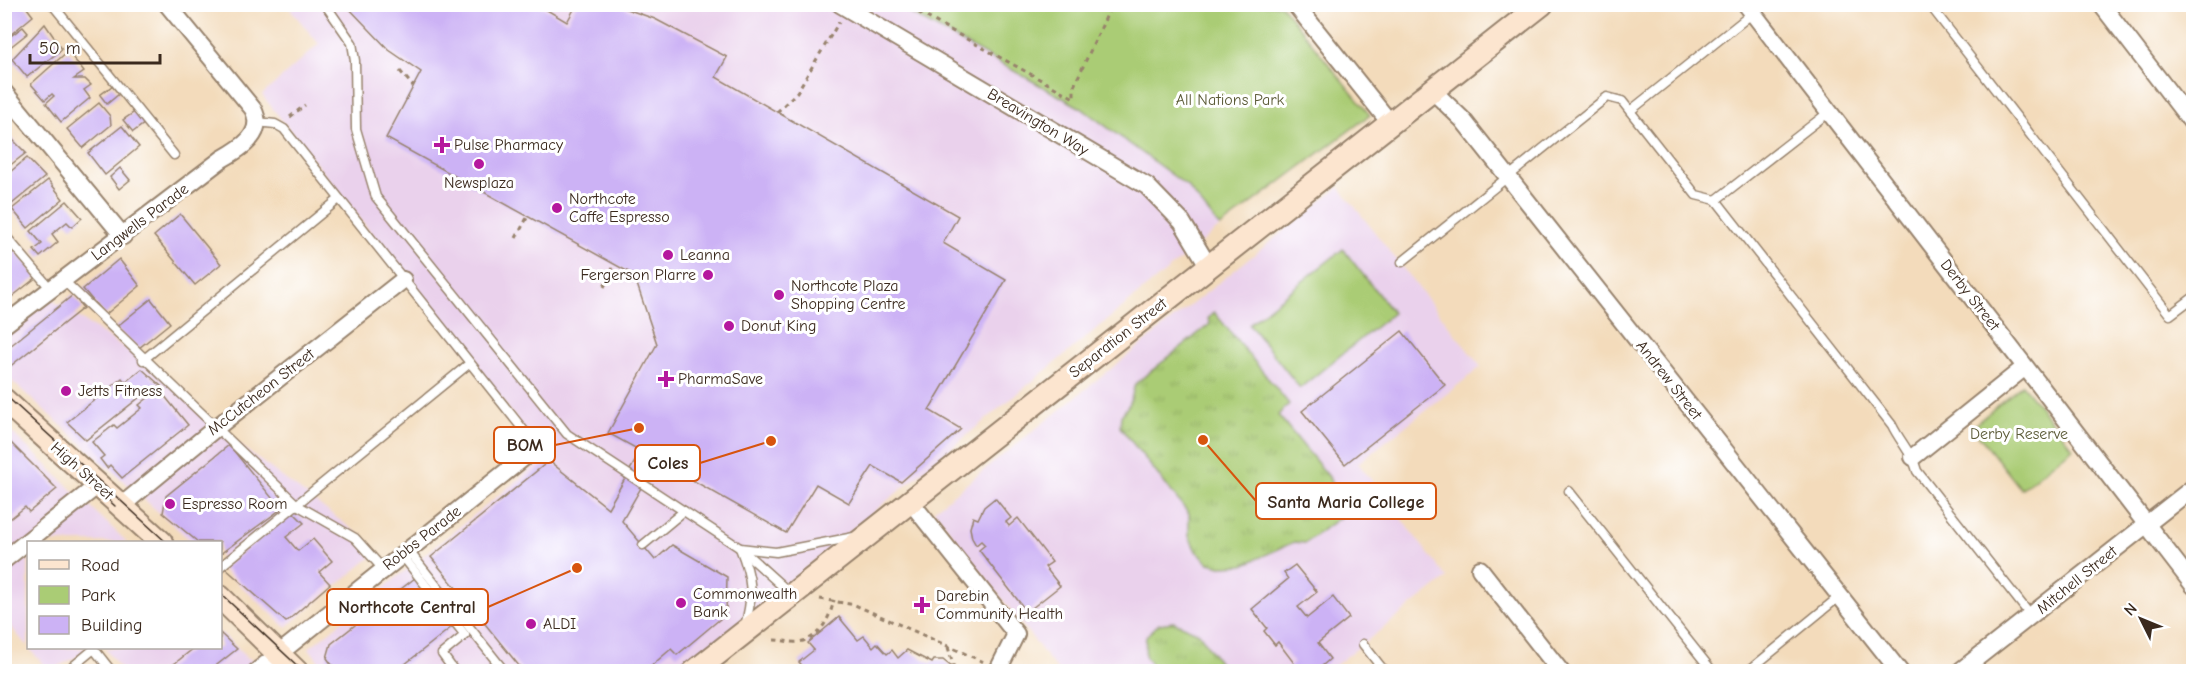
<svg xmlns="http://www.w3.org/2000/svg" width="2198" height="676" viewBox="0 0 2198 676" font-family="'Comic Neue',sans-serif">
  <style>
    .built { fill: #ead1ec }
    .grass { fill: url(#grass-tufts); stroke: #727b4a; stroke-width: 1.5 }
    .park { fill: #aacc75; stroke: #727b4a; stroke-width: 1.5 }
    .building { fill: #ccb2f5 }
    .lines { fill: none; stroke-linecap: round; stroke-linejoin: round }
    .lane-casing { stroke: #97826c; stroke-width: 11 }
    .street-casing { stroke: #97826c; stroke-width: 20 }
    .secondary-casing { stroke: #97826c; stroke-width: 26 }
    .path { stroke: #97826c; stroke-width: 3; stroke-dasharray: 4.5 4.5; stroke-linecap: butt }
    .lane { stroke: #fff; stroke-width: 8 }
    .street { stroke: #fff; stroke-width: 16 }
    .secondary { stroke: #fce5cf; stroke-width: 22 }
    .tram { stroke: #3b2a1e; stroke-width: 1.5 }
    .poi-dot { fill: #b5179e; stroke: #fff; stroke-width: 2 }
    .labels { text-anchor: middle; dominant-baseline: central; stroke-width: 6; stroke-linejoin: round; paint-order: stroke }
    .park-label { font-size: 16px; fill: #5c5b38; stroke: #fff }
    .street-label { font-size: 16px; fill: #3b2a1e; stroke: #fff }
    .poi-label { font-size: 16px; fill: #3b2a1e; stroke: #fff; text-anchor: start }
    .leader { fill: none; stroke: #d7540e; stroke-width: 2 }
    .callout-dot { fill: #d7540e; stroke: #fff; stroke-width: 2 }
    .callout { fill: #fff; stroke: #d7540e; stroke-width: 2 }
    .callout-label { font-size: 18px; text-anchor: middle; font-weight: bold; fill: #3b2a1e }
  </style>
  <defs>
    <pattern id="grass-tufts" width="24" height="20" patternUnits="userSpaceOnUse" patternTransform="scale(1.5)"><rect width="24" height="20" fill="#aacc75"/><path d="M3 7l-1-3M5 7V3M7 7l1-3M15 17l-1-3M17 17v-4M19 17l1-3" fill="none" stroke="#93af65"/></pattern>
  </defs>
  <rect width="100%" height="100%" fill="#fff"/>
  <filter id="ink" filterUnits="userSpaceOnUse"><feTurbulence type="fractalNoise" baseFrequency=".0167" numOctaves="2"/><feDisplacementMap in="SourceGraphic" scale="12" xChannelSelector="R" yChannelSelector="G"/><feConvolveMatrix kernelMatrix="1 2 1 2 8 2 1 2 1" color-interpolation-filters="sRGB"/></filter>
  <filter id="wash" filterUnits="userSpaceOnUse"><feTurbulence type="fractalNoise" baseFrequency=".008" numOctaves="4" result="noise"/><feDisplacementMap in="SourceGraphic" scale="24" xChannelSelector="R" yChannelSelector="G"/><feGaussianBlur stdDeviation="1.35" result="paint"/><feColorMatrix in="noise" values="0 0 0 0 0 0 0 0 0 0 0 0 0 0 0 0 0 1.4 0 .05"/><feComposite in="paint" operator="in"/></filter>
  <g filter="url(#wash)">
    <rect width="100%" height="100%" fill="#f3dbbb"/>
    <!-- built -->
    <g class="built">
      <path d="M287,5H895L1081,108L1187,186L1220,227L680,671H326L309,648L545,458L474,362L262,95L319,44Z"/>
      <path d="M1339,187L1481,367L1358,463L1447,578L1328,671H1058L934,510Z"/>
      <path d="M49,298L135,355L246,450L357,533L376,553L286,627L221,568L220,542H192L5,375V334Z"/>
      <path d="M4,425L127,542H28V647L5,620Z"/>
      <path d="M221,633L246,657L272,671H123L104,648H220Z"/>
      <path d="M29,648H94L49,671Z"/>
    </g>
    <!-- grass -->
    <g class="grass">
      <path d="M1214,312L1289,404L1278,415L1329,477L1343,515L1305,543L1294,542L1243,565L1221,566L1209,563L1196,551L1189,536V514L1120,427L1121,416L1130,403L1135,384L1210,324L1208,319Z"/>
      <path d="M1174,622L1199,633L1225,671H1156L1145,656L1146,636L1159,624Z"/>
    </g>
    <!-- park -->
    <g class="park">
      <path d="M895,5H1281L1370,115L1220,227L1187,186L1081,108Z"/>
      <path d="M1343,249L1393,313L1300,388L1249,324Z"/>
      <path d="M2022,385L2073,448L2021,489L1972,427Z"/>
    </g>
    <g id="blocks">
      <!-- building -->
      <g class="building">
        <path d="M4,4H24L33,16L4,40Z"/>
        <path d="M345,4H537L567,22L577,4H612L655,19L727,57L716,77L958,216L943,243L1006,280L929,410L961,429L901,482L873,466L849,503L816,484L786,533L657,460L622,521L655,560L672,545L727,577L726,614L677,655L671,649L644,672H524L431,557L549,461L608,508L641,451L608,433L657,344L634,275L386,138L421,72L389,50Z"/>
        <path d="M45,24L62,49L27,77L12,59Z"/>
        <path d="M23,27L28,33L4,52V41Z"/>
        <path d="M68,51L84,72L74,79H85L91,85L84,90L90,98L61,122L46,103L54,96L52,94L45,100L31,84Z"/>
        <path d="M112,86L119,94L107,104L100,95Z"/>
        <path d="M99,103L110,116L111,125L83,148L67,129Z"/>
        <path d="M136,111L145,123L133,132L123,120Z"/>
        <path d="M122,126L139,147L105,175L88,153Z"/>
        <path d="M8,135L26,153L4,170V138Z"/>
        <path d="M27,158L45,177L7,208L4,177Z"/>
        <path d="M120,168L130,180L119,189L110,177Z"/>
        <path d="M48,180L63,199L28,228L12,209Z"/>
        <path d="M67,201L82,218L72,227L67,222L52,234L58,242L40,257L34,250L42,244L31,231Z"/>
        <path d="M180,214L221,264L195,285L154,236Z"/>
        <path d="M4,237L37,277L4,303Z"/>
        <path d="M119,259L140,286L105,315L83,289Z"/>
        <path d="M73,295L83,308L8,368L4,363V351Z"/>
        <path d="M151,299L170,323L139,348L115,328Z"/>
        <path d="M1402,331L1445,385L1345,464L1302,411Z"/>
        <path d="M142,369L161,386L147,397L145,393L86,440L67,422L122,378L125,382Z"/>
        <path d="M159,389L188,425L122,478L110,465L107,468L100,459L104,456L92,442L114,425L117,428L142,408L139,405Z"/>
        <path d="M4,436L57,489L29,512L25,507L6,522Z"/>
        <path d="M229,445L281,509L220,554V542H198L163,513L166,496Z"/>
        <path d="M995,498L1011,518L1006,522L1009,526L1018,518L1052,562L1045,567L1060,586L1027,612L979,550L985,545L981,541L976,545L972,538L970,528L973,517L978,519L984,507Z"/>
        <path d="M293,512L304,523L286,537L298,551L313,539L332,561L319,572L330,584L286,622L225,568Z"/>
        <path d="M1295,565L1317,592L1298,607L1307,618L1333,597L1349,618L1318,643L1330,659L1315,672H1293L1289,667L1294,663L1278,642L1275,645L1264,631L1267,628L1252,609L1288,579L1284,573Z"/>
        <path d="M415,578L453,626L395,672H337L327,658L331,644Z"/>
        <path d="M839,617L858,640L864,636L873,647L877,643L887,654L892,650L898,658L907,650L932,663L934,660H943L953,668L951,672H808L799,662L814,650L808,643Z"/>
        <path d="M220,633L237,649L208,672H164L194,648H220Z"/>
      </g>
    </g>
  </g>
  <g filter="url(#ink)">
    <use href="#blocks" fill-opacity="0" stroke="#97826c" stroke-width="1.5"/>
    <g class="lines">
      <defs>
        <g id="lane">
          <path d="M52,4L174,155"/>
          <path d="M325,4L352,43L355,61L356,129L376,197L567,434L740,548L791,594"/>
          <path d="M1929,4L2170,315L2194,297"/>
          <path d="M1630,111L1764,4"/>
          <path d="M257,122L275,124L284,129L537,447"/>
          <path d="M1716,200L1829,112"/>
          <path d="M4,234L50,288"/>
          <path d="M1402,262L1607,97L1622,101L1696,195L1716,200L1892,425C1900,442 1913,454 1917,471L2031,616"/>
          <path d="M62,279L297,505L355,538L383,569"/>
          <path d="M143,360L339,199"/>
          <path d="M1569,491L1713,672"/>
          <path d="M643,545L684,511"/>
          <path d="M408,550L505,672"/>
          <path d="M401,554L465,635L442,654L455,672"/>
          <path d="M220,567L470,363"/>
          <path d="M745,626C754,594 752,578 740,548L776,552L854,537"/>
          <path d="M1363,644L1385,672"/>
          <path d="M66,672L94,649L112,672"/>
          <path d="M1747,672L1840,596"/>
        </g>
        <g id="street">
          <path d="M840,4L1147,186L1182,222L1209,267"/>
          <path d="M1295,4L1391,124"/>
          <path d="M1746,4L2194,586"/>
          <path d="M2101,4L2194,125"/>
          <path d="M1433,91L1463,120L1900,672"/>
          <path d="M4,92L123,236"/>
          <path d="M4,325L222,159C240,149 266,134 253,109L167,4"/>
          <path d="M1913,457L2025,367"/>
          <path d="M910,501L1016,634L997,672"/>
          <path d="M121,506L217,427L403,280"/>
          <path d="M4,560L98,485"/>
          <path d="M1480,569L1561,672"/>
          <path d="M256,672L537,447"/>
          <path d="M1959,672L2194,487"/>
        </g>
        <g id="secondary">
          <path d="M4,400L161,542"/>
          <path d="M220,597L297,672"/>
          <path d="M694,672L1542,4"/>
        </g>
      </defs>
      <!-- lane casing -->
      <use href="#lane" class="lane-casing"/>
      <!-- street casing -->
      <use href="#street" class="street-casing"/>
      <!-- secondary casing -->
      <use href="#secondary" class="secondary-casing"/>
      <!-- path -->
      <g class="path">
        <path d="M903,4L1074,98V86L1112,4"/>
        <path d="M400,71L413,86"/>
        <path d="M777,112L797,92L839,22"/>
        <path d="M290,117L305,105"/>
        <path d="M516,238L528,216"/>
        <path d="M604,287L613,268"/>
        <path d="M820,599L855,605L984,662"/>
        <path d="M774,640C782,640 791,643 798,642C819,640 830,618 834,600"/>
        <path d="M948,647L955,672"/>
      </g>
      <!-- lane -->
      <use href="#lane" class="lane"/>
      <!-- street -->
      <use href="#street" class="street"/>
      <!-- secondary -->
      <use href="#secondary" class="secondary"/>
      <!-- tram -->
      <g class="tram">
        <path d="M4,394L166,542"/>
        <path d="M55,451L115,506"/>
        <path d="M220,593L304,672"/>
      </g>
    </g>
  </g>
  <!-- markers -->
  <g class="poi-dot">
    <path d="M439 136h6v6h6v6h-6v6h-6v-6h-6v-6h6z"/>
    <circle cx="479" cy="164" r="6"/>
    <circle cx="557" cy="208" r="6"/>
    <circle cx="668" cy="255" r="6"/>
    <circle cx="708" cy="275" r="6"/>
    <circle cx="779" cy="295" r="6"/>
    <circle cx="729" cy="326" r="6"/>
    <path d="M663 370h6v6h6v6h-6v6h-6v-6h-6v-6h6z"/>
    <circle cx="66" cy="391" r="6"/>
    <circle cx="170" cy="504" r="6"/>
    <circle cx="681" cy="603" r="6"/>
    <path d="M919 596h6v6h6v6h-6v6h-6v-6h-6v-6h6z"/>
    <circle cx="531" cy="624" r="6"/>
  </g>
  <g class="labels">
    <!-- park labels -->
    <g class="park-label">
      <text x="1230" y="100">All Nations Park</text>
      <text x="2019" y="434">Derby Reserve</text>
    </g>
    <!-- street labels -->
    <g class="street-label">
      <text transform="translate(1038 122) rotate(31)">Breavington Way</text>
      <text transform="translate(140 222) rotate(-37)">Langwells Parade</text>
      <text transform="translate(1970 295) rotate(52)">Derby Street</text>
      <text transform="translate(1118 338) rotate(-38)">Separation Street</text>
      <text transform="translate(1669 380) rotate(52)">Andrew Street</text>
      <text transform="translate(261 392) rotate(-38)">McCutcheon Street</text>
      <text transform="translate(82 471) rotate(42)">High Street</text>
      <text transform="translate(422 538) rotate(-38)">Robbs Parade</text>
      <text transform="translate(2077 580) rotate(-39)">Mitchell Street</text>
    </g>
    <!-- poi labels -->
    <g class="poi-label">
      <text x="454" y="145">Pulse Pharmacy</text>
      <text x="479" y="183" text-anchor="middle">Newsplaza</text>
      <text x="569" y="199">Northcote<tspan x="569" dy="18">Caffe Espresso</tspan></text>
      <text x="680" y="255">Leanna</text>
      <text x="696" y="275" text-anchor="end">Fergerson Plarre</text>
      <text x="791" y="286">Northcote Plaza<tspan x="791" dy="18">Shopping Centre</tspan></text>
      <text x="741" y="326">Donut King</text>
      <text x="678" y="379">PharmaSave</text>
      <text x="78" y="391">Jetts Fitness</text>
      <text x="182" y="504">Espresso Room</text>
      <text x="693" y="594">Commonwealth<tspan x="693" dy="18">Bank</tspan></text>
      <text x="936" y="596">Darebin<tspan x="936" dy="18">Community Health</tspan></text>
      <text x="543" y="624">ALDI</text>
    </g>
  </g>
  <!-- callouts -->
  <path class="leader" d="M639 428L555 445M771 441L700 463M1203 440L1256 501M577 568L488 607"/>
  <g class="callout-dot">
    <circle cx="639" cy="428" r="6"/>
    <circle cx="771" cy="441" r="6"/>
    <circle cx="1203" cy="440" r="6"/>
    <circle cx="577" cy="568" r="6"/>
  </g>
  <g class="callout">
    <rect x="494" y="427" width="61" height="36" rx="6"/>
    <rect x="635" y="445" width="65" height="36" rx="6"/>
    <rect x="1256" y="483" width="180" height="36" rx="6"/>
    <rect x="327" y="589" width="161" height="36" rx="6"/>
  </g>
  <g class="callout-label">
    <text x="525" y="451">BOM</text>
    <text x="668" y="469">Coles</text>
    <text x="1346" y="508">Santa Maria College</text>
    <text x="407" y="613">Northcote Central</text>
  </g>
  <!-- margin -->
  <rect width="2198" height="676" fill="none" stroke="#fff" stroke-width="24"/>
  <!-- legend -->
  <rect x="27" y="541" width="195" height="108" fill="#ffffff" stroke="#b1aaa5" stroke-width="1.5"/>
  <rect x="39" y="560" width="30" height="9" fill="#fce5cf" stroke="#b1aaa5" stroke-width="1.5"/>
  <text x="81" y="571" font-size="18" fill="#3b2a1e">Road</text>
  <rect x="39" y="586" width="30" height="18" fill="#aacc75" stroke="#b1aaa5" stroke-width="1.5"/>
  <text x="81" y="601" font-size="18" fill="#3b2a1e">Park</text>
  <rect x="39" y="616" width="30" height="18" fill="#ccb2f5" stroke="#b1aaa5" stroke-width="1.5"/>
  <text x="81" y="631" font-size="18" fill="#3b2a1e">Building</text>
  <!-- north arrow -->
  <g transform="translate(2141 619) rotate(313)" stroke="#ffffff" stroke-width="4.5" paint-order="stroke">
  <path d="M0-4.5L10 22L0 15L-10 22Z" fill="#3b2a1e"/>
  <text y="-9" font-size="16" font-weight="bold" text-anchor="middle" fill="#3b2a1e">N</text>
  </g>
  <!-- scale -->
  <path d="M30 54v9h130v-9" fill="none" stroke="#3b2a1e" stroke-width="3"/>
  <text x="39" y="54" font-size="18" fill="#3b2a1e" stroke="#ffffff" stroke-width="4.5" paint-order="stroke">50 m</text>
</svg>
